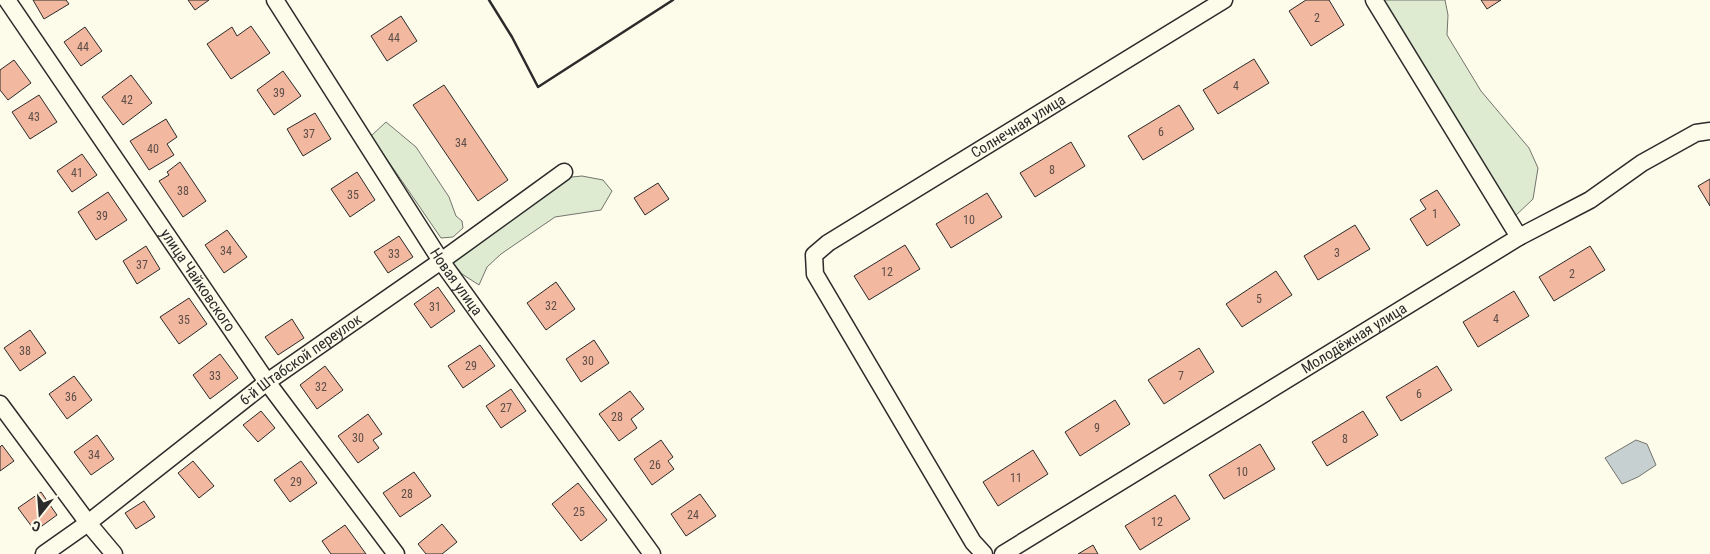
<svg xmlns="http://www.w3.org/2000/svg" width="1710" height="554" viewBox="0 0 1710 554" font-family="'Roboto Condensed',sans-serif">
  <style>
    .green { fill: #deebd1; stroke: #74746e }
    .water { fill: #c7d0d0; stroke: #74746e }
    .building { fill: #f2b8a0; stroke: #2b2b2b }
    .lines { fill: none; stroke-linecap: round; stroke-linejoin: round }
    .minor-casing { stroke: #2b2b2b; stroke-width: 19 }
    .minor { stroke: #fdfbea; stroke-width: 16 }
    .wall { stroke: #2b2b2b; stroke-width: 2.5 }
    .labels { text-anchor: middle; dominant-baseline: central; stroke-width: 4; stroke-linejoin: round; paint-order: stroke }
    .number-label { font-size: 12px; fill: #5d4e48 }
    .street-label { font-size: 15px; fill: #2b2b2b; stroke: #fdfbea }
  </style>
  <rect width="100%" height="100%" fill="#fdfbea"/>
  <!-- green -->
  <g class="green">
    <path d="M1377,0H1445L1448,15L1447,35L1481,91L1529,148L1538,168L1533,199L1513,218Z"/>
    <path d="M386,122L416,147L449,197L456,216L462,221L463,228L453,237L441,238L371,136Z"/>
    <path d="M582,176L603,180L612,191L601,210L555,217L501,254L487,267L479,285L462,274L451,261L562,178Z"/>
  </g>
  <!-- water -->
  <path class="water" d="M1636,440L1647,444L1656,465L1638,477L1622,484L1605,458Z"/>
  <!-- building -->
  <g class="building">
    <path d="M33,0H66L69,4L44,19Z"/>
    <path d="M188,0H209L195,10Z"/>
    <path d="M1306,0H1329L1344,25L1311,46L1289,11Z"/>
    <path d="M1481,0H1501L1487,9Z"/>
    <path d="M401,16L417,41L387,61L371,36Z"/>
    <path d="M251,26L270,53L231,79L207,44L232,27L237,36Z"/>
    <path d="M85,27L102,51L81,66L64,42Z"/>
    <path d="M1254,59L1269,83L1218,114L1203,90Z"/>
    <path d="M14,60L31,83L8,100L0,90V70Z"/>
    <path d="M283,71L301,96L274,115L257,90Z"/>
    <path d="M131,75L152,103L123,125L102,97Z"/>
    <path d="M444,85L508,180L478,201L413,105Z"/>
    <path d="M39,95L57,122L30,139L12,112Z"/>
    <path d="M1179,105L1194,129L1143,160L1128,136Z"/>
    <path d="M315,113L331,139L303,156L287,129Z"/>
    <path d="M166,119L177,137L167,144L174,155L149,170L130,141Z"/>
    <path d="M1071,142L1085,166L1035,197L1020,173Z"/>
    <path d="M82,154L97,175L72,192L57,171Z"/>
    <path d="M180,162L206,201L183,217L159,181L169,175L167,172Z"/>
    <path d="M357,172L375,200L350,217L331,189Z"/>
    <path d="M1710,179V206L1698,186Z"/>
    <path d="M658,183L669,199L645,215L634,198Z"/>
    <path d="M1437,190L1460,225L1427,246L1410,219L1426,209L1420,200Z"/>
    <path d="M108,192L127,220L96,240L78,212Z"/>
    <path d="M987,193L1002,217L951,248L936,224Z"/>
    <path d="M1355,225L1370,249L1318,280L1304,256Z"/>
    <path d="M227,230L247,257L224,273L205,245Z"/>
    <path d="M399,236L413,257L388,273L374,252Z"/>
    <path d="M905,245L920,269L869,300L854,276Z"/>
    <path d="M146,246L160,269L137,284L123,261Z"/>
    <path d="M1590,246L1605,270L1554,301L1539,277Z"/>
    <path d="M1276,271L1292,295L1242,327L1226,304Z"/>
    <path d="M556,282L575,309L546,330L527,303Z"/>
    <path d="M438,287L455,311L431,328L414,304Z"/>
    <path d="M1514,291L1529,316L1478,347L1463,322Z"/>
    <path d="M189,298L207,324L179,344L160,317Z"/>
    <path d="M292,319L304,338L278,355L265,337Z"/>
    <path d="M30,330L46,353L20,371L4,348Z"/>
    <path d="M594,340L609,363L581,382L566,359Z"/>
    <path d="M480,345L495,366L463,388L448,366Z"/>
    <path d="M1199,348L1214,372L1164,404L1148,380Z"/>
    <path d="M220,354L238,378L210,399L193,375Z"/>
    <path d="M325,366L343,390L317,409L300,385Z"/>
    <path d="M1437,366L1452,390L1401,421L1386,397Z"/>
    <path d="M74,376L92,400L67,419L49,394Z"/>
    <path d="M511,389L526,411L501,428L486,406Z"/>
    <path d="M630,391L644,409L631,419L637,428L619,441L599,414Z"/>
    <path d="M1115,400L1130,424L1080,456L1065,432Z"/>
    <path d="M261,411L275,428L258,442L243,425Z"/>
    <path d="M1363,411L1378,435L1327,466L1312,442Z"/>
    <path d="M368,414L382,434L373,440L379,448L358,463L338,436Z"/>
    <path d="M97,435L114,459L91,475L74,452Z"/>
    <path d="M661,440L673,457L668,461L674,469L652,485L634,459Z"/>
    <path d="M1260,444L1275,469L1224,499L1209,475Z"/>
    <path d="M2,445L14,461L0,471V447Z"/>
    <path d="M1033,450L1048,474L998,506L983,482Z"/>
    <path d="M193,461L214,486L199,498L178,473Z"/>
    <path d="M301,461L317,483L290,502L274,480Z"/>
    <path d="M414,472L431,496L400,517L383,493Z"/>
    <path d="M578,483L607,520L581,541L552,504Z"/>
    <path d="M41,492L57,515L35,531L18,508Z"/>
    <path d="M700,494L716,516L686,536L671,514Z"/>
    <path d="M1175,495L1190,519L1140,550L1125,526Z"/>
    <path d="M144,501L155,517L136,529L125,513Z"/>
    <path d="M442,524L457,542L442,554H426L418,544Z"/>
    <path d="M345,525L366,554H331L322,541Z"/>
    <path d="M1093,545L1098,554H1078Z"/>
  </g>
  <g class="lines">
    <defs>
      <g id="minor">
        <path id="s1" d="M7,0L267,382L396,554"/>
        <path id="s2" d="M275,0L441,261L652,554"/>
        <path d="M1374,0L1519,237"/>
        <path d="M0,404L88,523L114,554"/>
        <path id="s3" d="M44,554L88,523L267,382L441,261L564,172"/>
        <path id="s4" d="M984,554L973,542L815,274L814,255L828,243L1224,0"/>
        <path id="s5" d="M1003,554L1519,237L1590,200L1642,163L1696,133L1710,131"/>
      </g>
    </defs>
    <!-- minor casing -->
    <use href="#minor" class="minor-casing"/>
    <!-- minor -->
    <use href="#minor" class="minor"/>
    <!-- wall -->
    <path class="wall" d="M489,0L512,37L538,87L673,0"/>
  </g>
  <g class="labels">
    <!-- number labels -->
    <g class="number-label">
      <text x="1317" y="18">2</text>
      <text x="394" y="38">44</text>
      <text x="83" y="47">44</text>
      <text x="1236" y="86">4</text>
      <text x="279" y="93">39</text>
      <text x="127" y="100">42</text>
      <text x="34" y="117">43</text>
      <text x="1161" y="132">6</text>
      <text x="309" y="134">37</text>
      <text x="461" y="143">34</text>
      <text x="153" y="149">40</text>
      <text x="1052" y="170">8</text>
      <text x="77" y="173">41</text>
      <text x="183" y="191">38</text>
      <text x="353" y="195">35</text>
      <text x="1435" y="214">1</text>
      <text x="102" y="216">39</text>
      <text x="969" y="220">10</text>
      <text x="226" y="251">34</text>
      <text x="1337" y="253">3</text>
      <text x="394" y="254">33</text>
      <text x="142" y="265">37</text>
      <text x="887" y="272">12</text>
      <text x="1572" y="274">2</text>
      <text x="1259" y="299">5</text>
      <text x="551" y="306">32</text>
      <text x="435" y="307">31</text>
      <text x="1496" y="319">4</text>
      <text x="184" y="320">35</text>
      <text x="25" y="351">38</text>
      <text x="588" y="361">30</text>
      <text x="471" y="366">29</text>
      <text x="215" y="376">33</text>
      <text x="1181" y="376">7</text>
      <text x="321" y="387">32</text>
      <text x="1419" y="394">6</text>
      <text x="71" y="397">36</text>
      <text x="506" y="408">27</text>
      <text x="617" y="417">28</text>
      <text x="1097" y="428">9</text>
      <text x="358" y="438">30</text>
      <text x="1345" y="439">8</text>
      <text x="94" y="455">34</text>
      <text x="655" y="465">26</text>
      <text x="1242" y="472">10</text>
      <text x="1016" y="478">11</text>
      <text x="296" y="482">29</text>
      <text x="407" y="494">28</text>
      <text x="579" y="512">25</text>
      <text x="693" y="515">24</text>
      <text x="1157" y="522">12</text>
    </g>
    <!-- street labels -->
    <g class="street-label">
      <text stroke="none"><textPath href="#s4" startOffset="588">Солнечная улица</textPath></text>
      <text stroke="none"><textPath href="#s1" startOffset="339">улица Чайковского</textPath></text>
      <text stroke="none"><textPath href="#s2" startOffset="335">Новая улица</textPath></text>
      <text stroke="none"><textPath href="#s5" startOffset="412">Молодёжная улица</textPath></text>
      <text stroke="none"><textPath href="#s3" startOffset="322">6-й Штабской переулок</textPath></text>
    </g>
  </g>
  <!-- north arrow -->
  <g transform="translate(40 514) rotate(197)" stroke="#fdfbea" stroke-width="4" paint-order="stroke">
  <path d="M0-4L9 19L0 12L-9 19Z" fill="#2b2b2b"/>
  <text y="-8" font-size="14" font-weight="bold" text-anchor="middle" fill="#2b2b2b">С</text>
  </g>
</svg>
